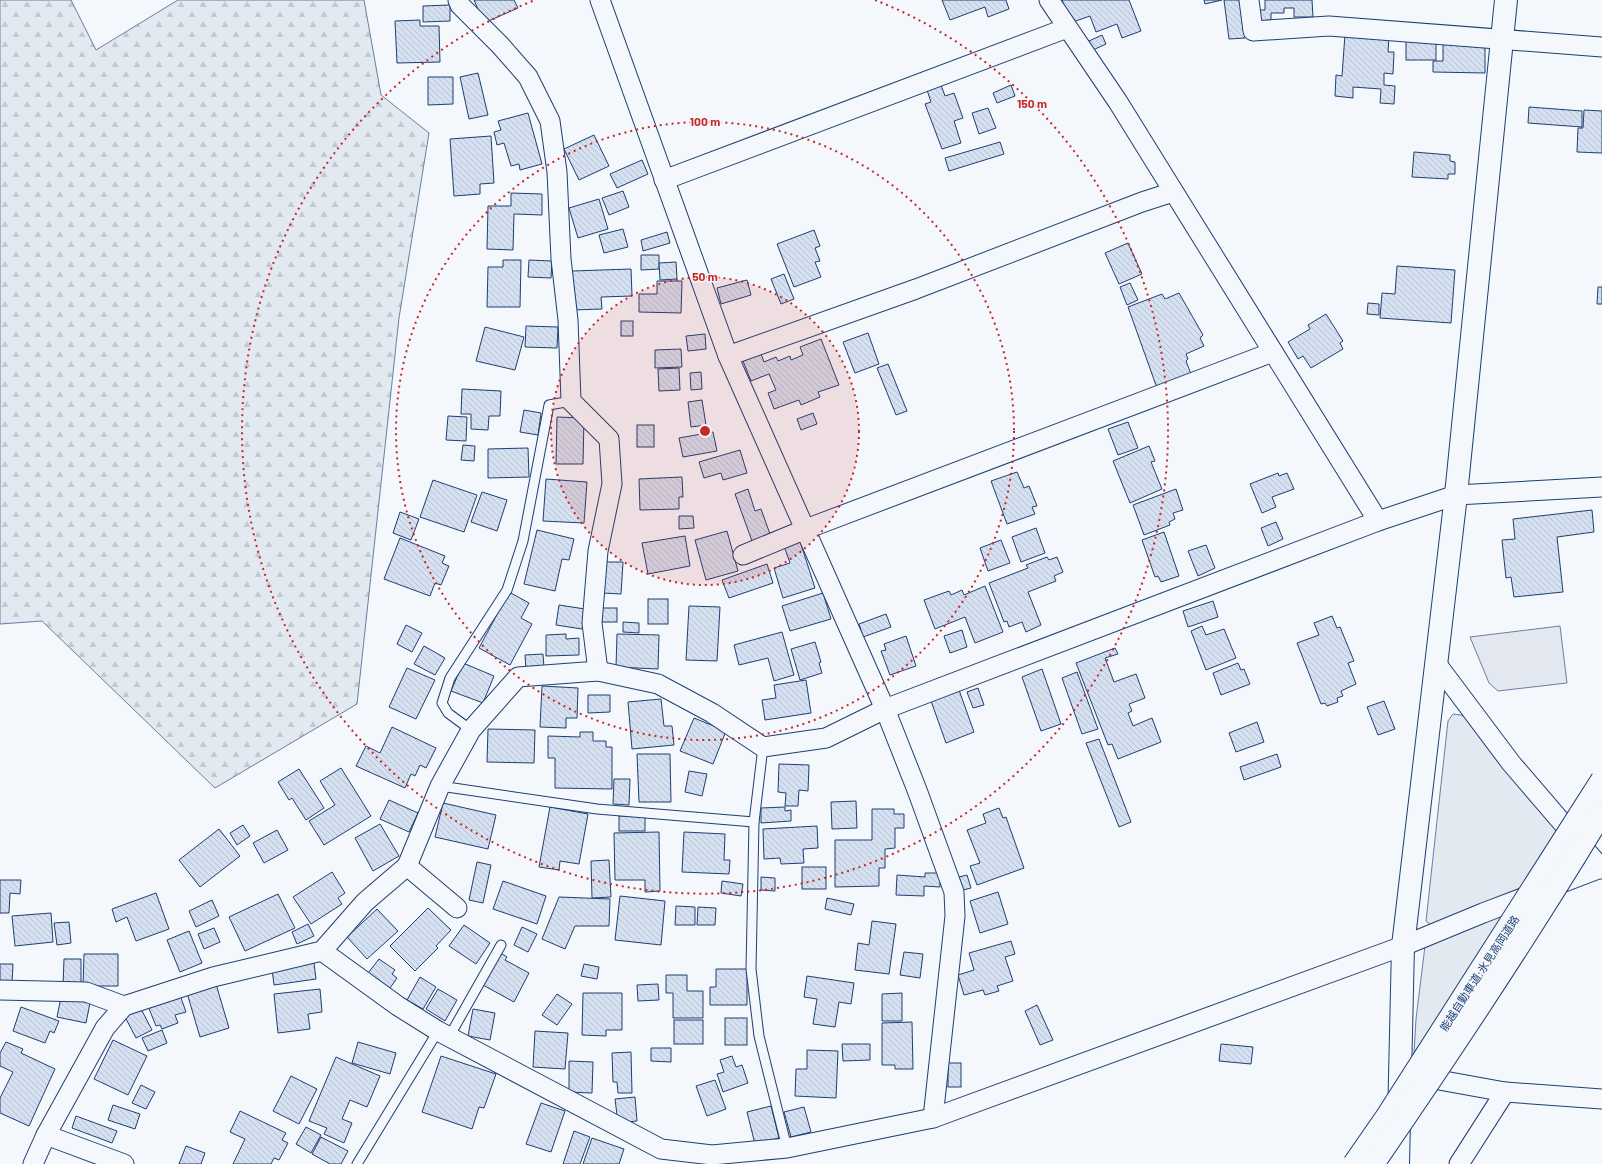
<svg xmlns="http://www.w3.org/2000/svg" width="1602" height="1164" viewBox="0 0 1602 1164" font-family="Barlow,'Noto Sans JP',sans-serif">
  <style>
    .green { fill: #e3e9f0; stroke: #687fa3 }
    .forest { fill: url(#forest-firs); stroke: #687fa3 }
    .parking { fill: #e3e8f0; stroke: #687fa3 }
    .building { fill: url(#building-back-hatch); stroke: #1d3f73 }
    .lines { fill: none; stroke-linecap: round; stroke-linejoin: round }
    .service-casing { stroke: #1d3f73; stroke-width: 11 }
    .minor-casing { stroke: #1d3f73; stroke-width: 21 }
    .tertiary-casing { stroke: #1d3f73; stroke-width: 24 }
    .service { stroke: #f4f7fb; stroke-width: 9 }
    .minor { stroke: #f4f7fb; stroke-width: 19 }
    .tertiary { stroke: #f4f7fb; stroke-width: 22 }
    .motorway-bridge-casing { stroke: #1d3f73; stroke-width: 24; stroke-linecap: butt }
    .motorway-bridge { stroke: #f4f7fb; stroke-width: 22 }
    .ring { fill: none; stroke: #c62828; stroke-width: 2; stroke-dasharray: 2 4 }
    .labels { text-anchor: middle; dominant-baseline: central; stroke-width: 3; stroke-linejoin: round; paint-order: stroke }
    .street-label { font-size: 11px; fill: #1d3f73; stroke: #f4f7fb }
    .centre { fill: #c62828; stroke: #f4f7fb; stroke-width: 2 }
    .ring-label { font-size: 12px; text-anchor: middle; font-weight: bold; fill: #c62828; stroke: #f4f7fb; stroke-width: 3; stroke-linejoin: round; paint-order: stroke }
  </style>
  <defs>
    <pattern id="forest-firs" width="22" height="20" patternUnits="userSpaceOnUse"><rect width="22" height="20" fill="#e3e9f0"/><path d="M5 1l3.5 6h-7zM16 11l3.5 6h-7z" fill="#c2c9d1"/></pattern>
    <pattern id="building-back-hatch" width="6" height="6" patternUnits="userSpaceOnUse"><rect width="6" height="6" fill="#d5e0f0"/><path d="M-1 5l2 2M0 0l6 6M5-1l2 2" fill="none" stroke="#b6c1d1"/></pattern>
  </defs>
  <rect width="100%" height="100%" fill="#f4f7fb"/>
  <!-- green -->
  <g class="green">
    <path d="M1453,714L1461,715L1473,721L1558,830L1519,893L1432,926L1426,921L1448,721Z"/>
    <path d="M1506,912L1414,1053L1416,1019L1425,946Z"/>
  </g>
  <!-- forest -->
  <path class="forest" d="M0,0H71L96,50L178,0H364L381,95L429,133L399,318L357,704L215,788L42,621L0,624Z"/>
  <!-- parking -->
  <path class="parking" d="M1560,626L1567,683L1498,691L1489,683L1470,637Z"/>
  <!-- building -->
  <g class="building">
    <path d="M474,0H514L518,8L484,23Z"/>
    <path d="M942,0H1006L1009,9L988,17L985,7L950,20Z"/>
    <path d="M1062,0H1129L1141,31L1122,38L1117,24L1096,32L1090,16L1070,23Z"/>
    <path d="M1204,0H1222L1205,4Z"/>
    <path d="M1224,0H1241L1245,38L1229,39Z"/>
    <path d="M1265,0H1312L1313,17H1294V8H1284V13H1271V20L1256,21V10H1265Z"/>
    <path d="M450,5V21L423,22V6Z"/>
    <path d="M420,20V26H439L440,62L397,63L395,21Z"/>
    <path d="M1345,34L1389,37L1388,52H1394L1393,74L1384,73V85L1395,86L1394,104L1380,103L1381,89L1353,87V98L1335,96L1336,75L1342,76Z"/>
    <path d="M1102,35L1106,44L1093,50L1089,41Z"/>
    <rect x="1406" y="40" width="30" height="20"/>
    <path d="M1443,42L1485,43V73L1433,72V61H1443Z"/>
    <path d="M478,73L488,115L469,119L460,77Z"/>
    <path d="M428,77H453V104L428,105Z"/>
    <path d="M941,85L945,96L954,93L963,118L954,121L961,143L942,149L925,104L931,102L927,90Z"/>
    <path d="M1011,85L1015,96L997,103L993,93Z"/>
    <path d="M1529,107L1582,111V127L1528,123Z"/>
    <path d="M988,108L996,128L979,134L972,113Z"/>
    <path d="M1584,110L1602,111V153L1577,152L1578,128H1583Z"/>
    <path d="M528,113L542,164L520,170L519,164L511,166L504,143L497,145L494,132L501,130L498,121Z"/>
    <path d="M594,135L609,166L579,180L564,149Z"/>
    <path d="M491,136L494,183L480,184V194L454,196L450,139Z"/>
    <path d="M1000,142L1004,154L949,171L945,158Z"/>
    <path d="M1414,152L1450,155V161L1455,162V174H1448V179L1412,177Z"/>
    <path d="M642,160L648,174L617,188L610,174Z"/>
    <path d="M623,191L629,207L609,215L602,198Z"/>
    <path d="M511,193L542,194V215L514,214L513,250L487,249L488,206H511Z"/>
    <path d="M599,199L608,229L578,238L569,208Z"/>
    <path d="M623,229L628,247L604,253L599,235Z"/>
    <path d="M814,230L820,246L815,248L820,261L815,262L821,277L794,287L777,244Z"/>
    <path d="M667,232L670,243L643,251L641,240Z"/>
    <path d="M1128,243L1142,274L1119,284L1105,253Z"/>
    <path d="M641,255H659V269L641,270Z"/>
    <path d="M503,260H521L520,307H487L488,267H503Z"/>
    <path d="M529,260L552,261L551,278L528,277Z"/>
    <path d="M676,262L677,279L660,280L659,263Z"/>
    <path d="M1397,266L1455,270L1451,323L1380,318L1382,293L1395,294Z"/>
    <path d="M631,269L632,296L601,297L602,309L573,310L572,271Z"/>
    <path d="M784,274L794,299L781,304L771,279Z"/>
    <path d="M747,280L751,295L721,304L717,288Z"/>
    <path d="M657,281H682L681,313L639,312V294H657Z"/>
    <path d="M1130,283L1138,300L1127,305L1120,287Z"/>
    <path d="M1598,287H1602V304H1597Z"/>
    <path d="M1179,293L1203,335L1200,338L1204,346L1186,354L1188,359L1186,361L1191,374L1157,388L1128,307L1162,294L1165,299Z"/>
    <path d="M1368,303L1379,304V315L1367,314Z"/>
    <path d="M1326,314L1343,341L1340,343L1343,349L1311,368L1303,356L1298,359L1288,342L1310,329L1308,325Z"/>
    <rect x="621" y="321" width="12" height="15"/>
    <path d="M526,326L558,327L557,348L525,347Z"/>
    <path d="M485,327L524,337L515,370L476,361Z"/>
    <path d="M868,333L879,364L855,373L843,342Z"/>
    <path d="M705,334L706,349L688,351L686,336Z"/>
    <path d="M821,339L839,385L818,392L820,397L801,405L799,400L774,409L768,393L776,390L769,374L751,381L743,361L761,354L764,362L776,357L778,361L790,356L791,360L803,355L800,347Z"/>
    <path d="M681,349L682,367L655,368V350Z"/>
    <path d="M888,364L907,411L896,415L877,368Z"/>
    <path d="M679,368L680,390L659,391L658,369Z"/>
    <path d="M701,372L702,389L691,390L690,373Z"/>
    <path d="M462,389L501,391L500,416H489L488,430L471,429V414H461Z"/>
    <path d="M702,400L706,425L691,427L688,402Z"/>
    <path d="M524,410L541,413L538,435L520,432Z"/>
    <path d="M813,413L817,424L801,430L797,419Z"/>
    <path d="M448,416L467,417L466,441L446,440Z"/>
    <path d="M557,417L584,418L583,464H556Z"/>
    <path d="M1128,422L1138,448L1118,455L1108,429Z"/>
    <rect x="637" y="425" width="17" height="22"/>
    <path d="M713,432L717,451L683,457L679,438Z"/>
    <path d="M463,445L475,446L474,461L461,460Z"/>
    <path d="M1149,446L1155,461L1151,462L1162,489L1130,503L1113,461Z"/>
    <path d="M528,448L529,477L488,478V449Z"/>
    <path d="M740,450L747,473L723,480L721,473L704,478L699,462Z"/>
    <path d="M1017,472L1024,488L1029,486L1037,506L1032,507L1035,514L1007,524L991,481Z"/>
    <path d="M1278,473L1279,476L1287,473L1294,489L1272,497L1276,507L1262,513L1250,484Z"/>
    <path d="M682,477L683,497H679V509L640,510L639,479Z"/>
    <path d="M546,479L587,482L584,523L543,521Z"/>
    <path d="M433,480L477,495L464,532L420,517Z"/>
    <path d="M748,489L755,511L761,509L770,534L752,541L735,494Z"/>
    <path d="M1176,489L1183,510L1173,513L1175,519L1169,522L1170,525L1144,535L1133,505Z"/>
    <path d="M482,492L507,500L497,531L471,522Z"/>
    <path d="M1592,510L1594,532L1557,537L1563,592L1514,597L1511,577L1506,578L1502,540L1515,539L1513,519Z"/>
    <path d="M400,512L419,519L411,540L393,533Z"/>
    <path d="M679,516H693L694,528L679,529Z"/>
    <path d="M1276,522L1283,539L1268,546L1261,528Z"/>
    <path d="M1036,528L1045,553L1021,562L1012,537Z"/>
    <path d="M537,530L574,539L569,560L562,559L555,591L524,584Z"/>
    <path d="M727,531L738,571L706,580L695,540Z"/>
    <path d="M1164,532L1179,576L1161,582L1158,576L1155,577L1142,540Z"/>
    <path d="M685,536L690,566L648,574L642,543Z"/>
    <path d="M400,538L445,556L442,563L449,566L441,585L435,583L430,596L384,579Z"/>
    <path d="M799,538L815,588L783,598L774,568L790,563L783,543Z"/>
    <path d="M1001,540L1010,563L988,571L980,548Z"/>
    <path d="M1206,545L1215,568L1198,576L1188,551Z"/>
    <path d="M1047,557L1049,560L1057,557L1063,572L1054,576L1056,581L1028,592L1041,625L1026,632L1022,622L1009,627L1007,621L1004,622L989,583L1028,568L1026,565Z"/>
    <path d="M604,562H623L621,594L603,593Z"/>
    <path d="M767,564L773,583L729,598L722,580Z"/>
    <path d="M985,586L1003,632L975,643L965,617L935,629L924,600L949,591L951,595L962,590L964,595Z"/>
    <path d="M509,592L529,603L521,618L532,624L510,665L479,648Z"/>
    <path d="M823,593L831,619L790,631L782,606Z"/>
    <rect x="648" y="599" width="20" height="25"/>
    <path d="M1213,601L1218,617L1188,627L1183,611Z"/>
    <path d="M559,605L585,609L582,629L556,625Z"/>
    <path d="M689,606L720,607L717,661L686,660Z"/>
    <rect x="598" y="608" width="19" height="14"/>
    <path d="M886,614L891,627L863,637L859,624Z"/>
    <path d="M1332,616L1337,628L1340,627L1354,661L1348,663L1356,684L1341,691L1343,696L1337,698L1338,702L1327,706L1325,703L1321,704L1297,643L1319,635L1314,623Z"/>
    <path d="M623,622L639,623V633L623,632Z"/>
    <path d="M406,625L422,633L412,652L397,644Z"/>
    <path d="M1202,626L1206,635L1224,629L1236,658L1206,670L1191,631Z"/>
    <path d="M962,630L967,647L950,653L944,636Z"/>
    <path d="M782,632L794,675L774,681L768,658L739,665L734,645Z"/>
    <path d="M566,634V639L579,638V655L546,656V635Z"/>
    <path d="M617,634L659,635L658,669L616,667Z"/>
    <path d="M906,636L916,666L890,675L881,651L886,650L884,644Z"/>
    <path d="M815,642L821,662L819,663L822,673L800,680L791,649Z"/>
    <path d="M424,646L445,658L435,675L414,664Z"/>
    <path d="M1115,648L1118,654L1105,658L1114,682L1136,674L1145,698L1129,704L1132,711L1128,713L1133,726L1152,718L1161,742L1118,759L1112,744L1108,745L1076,663Z"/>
    <path d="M543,654L544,668L526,669L525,655Z"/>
    <path d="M463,663L494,676L483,703L451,691Z"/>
    <path d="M1238,663L1241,670L1244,669L1250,684L1221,695L1213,673Z"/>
    <path d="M407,668L435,680L416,719L389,707Z"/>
    <path d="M1042,669L1061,724L1041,731L1022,677Z"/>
    <path d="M1077,672L1098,729L1082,734L1062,678Z"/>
    <path d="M806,680L811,713L765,720L762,700L776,698L774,685Z"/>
    <path d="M542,686L578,688L577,718H566V728L540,727Z"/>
    <path d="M978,688L984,705L973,708L967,692Z"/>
    <path d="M959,690L974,732L946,743L931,701Z"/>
    <path d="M588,695H610V712L588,713Z"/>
    <path d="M661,699L664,726H672L674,745L632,749L628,702Z"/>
    <path d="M1384,701L1395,729L1378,735L1367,707Z"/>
    <path d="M694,718L726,731L713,764L680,751Z"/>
    <path d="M1257,722L1264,742L1236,752L1229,733Z"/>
    <path d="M392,727L436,748L426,768L420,765L415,776L411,774L405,788L356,766L366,746L380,753Z"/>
    <path d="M488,729L535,730L534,763L487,762Z"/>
    <path d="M580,732H593V741H606V747H612V789L555,788V758H548V736L580,737Z"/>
    <path d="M1099,739L1131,822L1119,827L1086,743Z"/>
    <path d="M637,754H670L671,802H639Z"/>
    <path d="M1277,754L1281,767L1244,780L1240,767Z"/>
    <path d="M779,764L809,765L808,791L799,790L798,806H785L786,793L778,792Z"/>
    <path d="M341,768L371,816L324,845L309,821L335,805L320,781Z"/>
    <path d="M299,769L324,808L306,820L292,798L289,800L278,782Z"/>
    <path d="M689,771L707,774L702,796L685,792Z"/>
    <path d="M614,779H630L629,805L613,804Z"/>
    <path d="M389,800L418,813L409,832L380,819Z"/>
    <path d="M856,801L857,828L832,829L831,802Z"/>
    <path d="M443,803L496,815L488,849L435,837Z"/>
    <path d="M550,807L588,814L579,864L560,861L559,870L539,867Z"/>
    <path d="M785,807V811L791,810V821L761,823V808Z"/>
    <path d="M999,808L1003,818L1006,817L1024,868L977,885L970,866L980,863L967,830L986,823L983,814Z"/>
    <path d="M872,809H894V814H904V828H895V848L885,849V868H879V886L835,887V840H872Z"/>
    <rect x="619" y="816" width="26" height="15"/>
    <path d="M380,824L399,856L373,871L355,838Z"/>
    <path d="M243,825L250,836L237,845L230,833Z"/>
    <path d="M817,826L818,848L803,849L804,863L781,864L780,858L764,859L763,829Z"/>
    <path d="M219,829L240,856L200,887L179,860Z"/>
    <path d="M277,830L288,850L264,863L253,843Z"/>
    <path d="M659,832L660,891L645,892V880H615L614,833Z"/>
    <path d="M684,832L725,834L724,860H730L729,874L682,872Z"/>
    <path d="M609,860L611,897L592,898L591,861Z"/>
    <path d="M477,862L491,865L483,903L469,900Z"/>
    <rect x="802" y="867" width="24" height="22"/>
    <path d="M332,872L345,893L338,898L342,904L311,924L293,897Z"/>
    <path d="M925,873H940V887L924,886V896L896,895L897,875L925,877Z"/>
    <path d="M967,875L971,888L963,890L959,877Z"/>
    <path d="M761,877L775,878V891L761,890Z"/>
    <path d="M0,880H21L20,894L10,893L9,913H0Z"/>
    <path d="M503,881L546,896L537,924L493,909Z"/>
    <path d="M722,881L743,884L741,896L721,893Z"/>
    <path d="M998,892L1008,924L980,933L970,901Z"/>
    <path d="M156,893L169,929L136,941L127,917L116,922L112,909Z"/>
    <path d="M278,894L295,928L245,951L229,917Z"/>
    <path d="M620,896L665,901L661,945L615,940Z"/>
    <path d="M559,897L610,899L609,926H575L565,949L542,939Z"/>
    <path d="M827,898L854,904L851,915L825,909Z"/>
    <path d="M212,900L219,916L196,927L189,911Z"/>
    <path d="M676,906L695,907V925H675Z"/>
    <path d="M698,907L716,908L715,925H697Z"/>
    <path d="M428,908L451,930L436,946L438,948L415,971L390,946Z"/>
    <path d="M377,909L398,931L367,959L347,937Z"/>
    <path d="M51,913L53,942L15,946L12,916Z"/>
    <path d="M872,921L896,924L889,974L855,970L858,943L869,945Z"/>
    <path d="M69,922L71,943L57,945L54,923Z"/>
    <path d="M308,924L314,936L297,944L292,932Z"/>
    <path d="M464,925L490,943L476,964L449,946Z"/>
    <path d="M522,927L537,934L528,952L514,945Z"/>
    <path d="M214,928L220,942L204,949L198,934Z"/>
    <path d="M189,931L202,963L180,972L167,940Z"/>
    <path d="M1011,941L1015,954L1005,957L1013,981L997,986L999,991L985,995L983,990L964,995L958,975L974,970L969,953Z"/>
    <path d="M904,952L923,954L920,978L900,975Z"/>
    <path d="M500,953L507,957L505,960L529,973L514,1002L483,985Z"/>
    <path d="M84,954H118V986H83Z"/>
    <path d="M64,959H81V986H63Z"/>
    <path d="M379,959L395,970L392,974L397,978L390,988L368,973Z"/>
    <path d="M314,963L316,979L274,985L272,969Z"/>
    <path d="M0,964H13L12,983H0Z"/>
    <path d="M584,964L599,967L597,979L581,976Z"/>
    <path d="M716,969H747V1005H710V987H716Z"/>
    <path d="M666,975H687V991H703V1018H673V993H666Z"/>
    <path d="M807,976L854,983L851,1004L839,1002L835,1027L813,1024L817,999L804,997Z"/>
    <path d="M420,977L436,987L423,1009L407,1000Z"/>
    <path d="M216,984L229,1028L200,1037L187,993Z"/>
    <path d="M658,984L659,1000L638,1001L637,985Z"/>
    <path d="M320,989L322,1012L308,1014L310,1029L278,1033L274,994Z"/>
    <path d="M438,989L457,1000L445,1021L426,1009Z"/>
    <path d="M583,993H622V1030H606V1036L582,1035Z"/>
    <path d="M902,993V1021H882V994Z"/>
    <path d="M557,994L572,1004L557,1025L542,1015Z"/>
    <path d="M180,995L186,1012L175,1015L178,1023L162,1029L160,1025L156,1026L148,1006Z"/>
    <path d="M61,997L90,1003L86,1023L57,1017Z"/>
    <path d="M1037,1005L1053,1040L1040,1045L1025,1011Z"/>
    <path d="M21,1007L59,1021L54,1033L50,1031L45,1043L13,1031Z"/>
    <path d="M141,1009L152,1030L136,1038L125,1017Z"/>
    <path d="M473,1009L495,1013L490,1040L468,1036Z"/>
    <rect x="725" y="1018" width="22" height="27"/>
    <rect x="674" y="1020" width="29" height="24"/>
    <path d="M912,1022L913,1069H895V1065H882V1023Z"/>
    <path d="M162,1030L167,1043L148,1051L142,1038Z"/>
    <path d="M535,1031L568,1033L565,1069L533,1067Z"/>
    <path d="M113,1040L147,1056L128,1095L94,1079Z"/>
    <path d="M6,1042L23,1049L21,1053L55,1069L29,1126L0,1113V1098L13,1072L0,1066V1053Z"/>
    <path d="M358,1042L396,1053L390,1074L352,1063Z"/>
    <path d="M842,1044H870V1060L843,1061Z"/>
    <path d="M1221,1044L1253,1047L1251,1064L1219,1061Z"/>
    <path d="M651,1048H671V1062L651,1061Z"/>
    <path d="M807,1050L838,1051L836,1098L795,1096L796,1069H807Z"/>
    <path d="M631,1052L632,1093H618L617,1082H613L612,1053Z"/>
    <path d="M441,1056L496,1074L484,1108L479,1107L472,1129L422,1112Z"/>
    <path d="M732,1056L736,1067L742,1065L748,1083L723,1092L717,1074L724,1072L720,1060Z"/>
    <path d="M336,1057L380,1076L367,1107L350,1100L342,1119L352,1123L344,1143L324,1134L327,1128L309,1121Z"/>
    <path d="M569,1061L593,1062L592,1093L569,1092Z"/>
    <rect x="948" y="1063" width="13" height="24"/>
    <path d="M291,1076L317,1089L299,1124L273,1111Z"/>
    <path d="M715,1080L726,1109L707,1116L696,1086Z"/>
    <path d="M141,1085L155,1092L146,1109L132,1103Z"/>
    <path d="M635,1097L637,1121L618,1123L615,1099Z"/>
    <path d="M541,1103L565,1111L551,1152L526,1144Z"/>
    <path d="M113,1105L140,1114L135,1129L108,1120Z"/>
    <path d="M771,1106L779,1138L755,1144L747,1112Z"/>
    <path d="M804,1107L811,1132L791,1137L784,1112Z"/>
    <path d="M240,1111L286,1133L282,1140L288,1143L279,1160L274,1158L271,1164H233L245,1139L230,1132Z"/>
    <path d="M76,1116L117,1131L112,1143L72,1128Z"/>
    <path d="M306,1127L321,1135L311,1153L296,1144Z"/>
    <path d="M574,1131L590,1137L580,1164H563Z"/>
    <path d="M321,1137L348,1151L341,1164H330L312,1154Z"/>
    <path d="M592,1138L624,1149L619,1164H583Z"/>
    <path d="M186,1146L205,1153L201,1164H179Z"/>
  </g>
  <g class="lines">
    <defs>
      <g id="service">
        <path d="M471,730L448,713L442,703L450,678L507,590L523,541L549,405L571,401"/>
        <path d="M763,747L754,822L751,969L759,1036L787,1148"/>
        <path d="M440,786L597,809L754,822"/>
        <path d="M449,1037L501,945"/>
        <path d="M357,1164L438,1031"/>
      </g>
      <g id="minor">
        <path d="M458,0L460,5L500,45L528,77L550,121L557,172L561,259L568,320L571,401L609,439L612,484L598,551L592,623L598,671"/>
        <path d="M600,0L728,356L885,709L917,790L954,892L955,916L933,1118"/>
        <path d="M1049,0L1118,102L1378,521"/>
        <path d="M1249,0L1253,31L1329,26L1602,47"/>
        <path d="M664,180L1067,28"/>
        <path d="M728,356L916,289L1142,202L1173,192"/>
        <path d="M743,555L806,529L1273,352"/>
        <path d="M1436,663L1511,763L1602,869"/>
        <path d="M407,866L457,908"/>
        <path d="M322,951L398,1006L438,1031L661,1149L712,1155L787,1148L933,1118L1403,946L1483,913L1601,868"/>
        <path d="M0,990L86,992L124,1006"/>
        <path d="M1417,1076L1505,1092L1602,1099"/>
        <path d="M46,1135L124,1164"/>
        <path d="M33,1164L46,1135L105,1028L124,1006L213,977L322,951L365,902L407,866L440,786L471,730L518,677L598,671L658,684L712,713L763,747L826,738L885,709L1378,521L1456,495L1602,487"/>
        <path d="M1459,1164L1505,1092"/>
      </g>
      <path id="tertiary" d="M1398,1164L1403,946L1456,495L1506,0"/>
    </defs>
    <!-- service casing -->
    <use href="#service" class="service-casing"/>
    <!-- minor casing -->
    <use href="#minor" class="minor-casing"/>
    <!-- tertiary casing -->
    <use href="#tertiary" class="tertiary-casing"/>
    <!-- service -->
    <use href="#service" class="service"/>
    <!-- minor -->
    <use href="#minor" class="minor"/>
    <!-- tertiary -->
    <use href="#tertiary" class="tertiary"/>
    <defs>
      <g id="motorway-bridge">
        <path d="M1354,1164L1388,1115L1602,780"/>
        <path d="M1373,1164C1452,1049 1530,932 1602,812"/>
      </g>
    </defs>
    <!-- motorway-bridge casing -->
    <use href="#motorway-bridge" class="motorway-bridge-casing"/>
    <!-- motorway-bridge -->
    <use href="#motorway-bridge" class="motorway-bridge"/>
  </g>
  <!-- distance rings -->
  <circle cx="705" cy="431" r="154" fill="#c62828" fill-opacity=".12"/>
  <g class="ring">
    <circle cx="705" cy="431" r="154"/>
    <circle cx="705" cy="431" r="309"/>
    <path d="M875 0A463 463 0 1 1 535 0"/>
  </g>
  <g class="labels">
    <!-- street labels -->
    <g class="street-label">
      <text transform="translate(1479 973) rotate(-57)">能越自動車道;氷見高岡道路</text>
    </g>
  </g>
  <circle cx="705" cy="431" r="6" class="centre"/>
  <g class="ring-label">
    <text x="1032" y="108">150 m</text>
    <text x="705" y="126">100 m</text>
    <text x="705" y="281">50 m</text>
  </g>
</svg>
